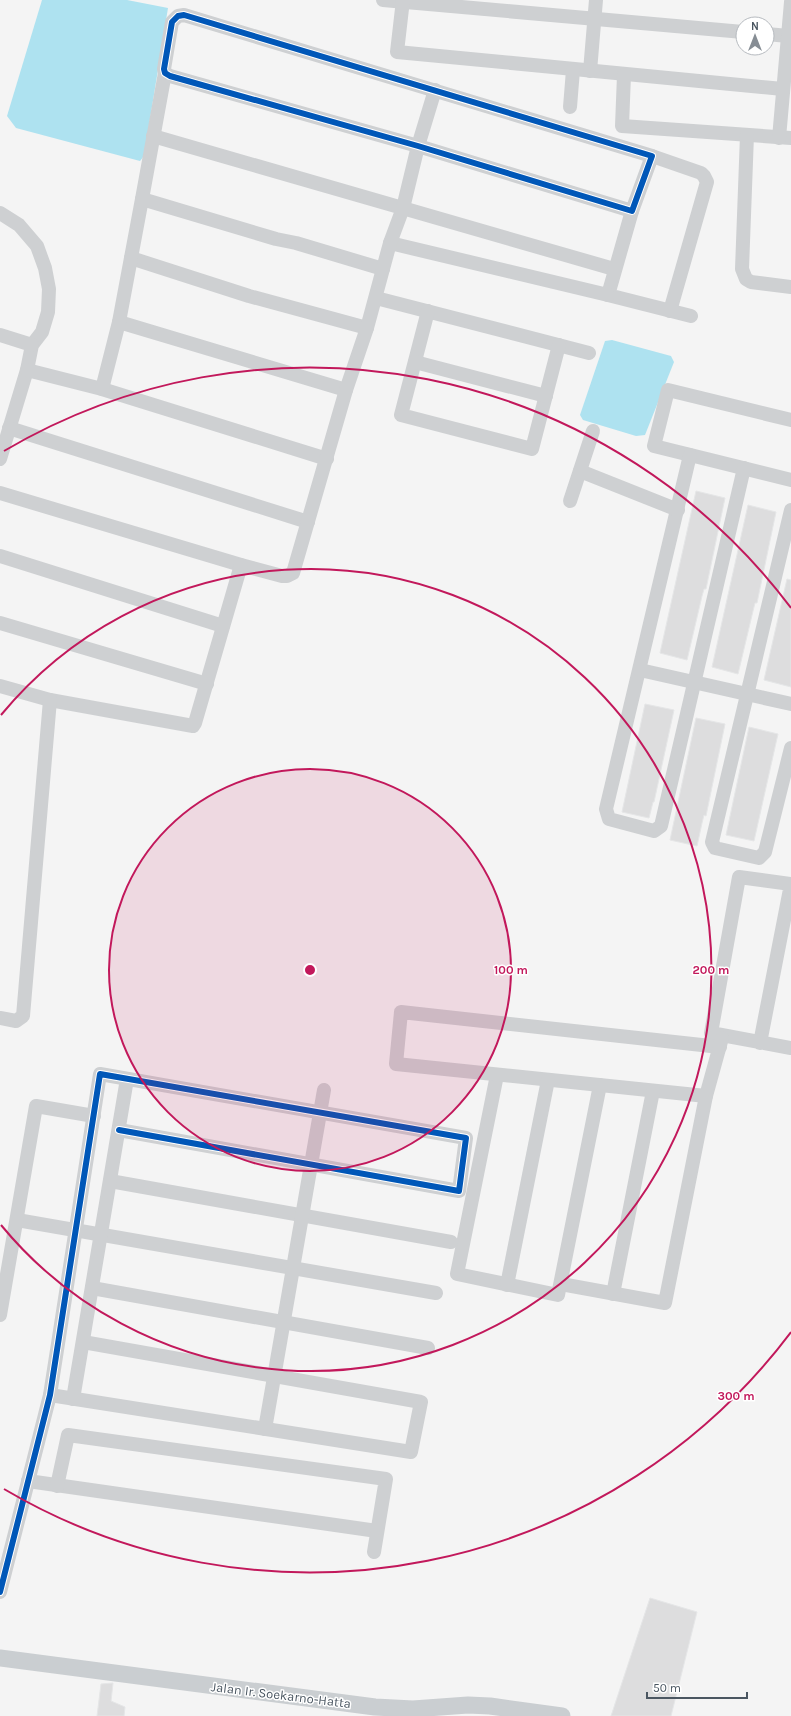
<svg xmlns="http://www.w3.org/2000/svg" width="791" height="1716" viewBox="0 0 791 1716" font-family="Karla,sans-serif">
  <style>
    .water { fill: #aee2f0 }
    .building { fill: #ddddde; stroke: #e5e6e7 }
    .lines { fill: none; stroke-linecap: round; stroke-linejoin: round }
    .minor { stroke: #ced0d2; stroke-width: 14 }
    .major { stroke: #caced1; stroke-width: 17 }
    .cycleway-casing { stroke: #fff; stroke-width: 8 }
    .cycleway { stroke: #0057b8; stroke-width: 6 }
    .ring { fill: none; stroke: #c2185b; stroke-width: 2 }
    .labels { text-anchor: middle; dominant-baseline: central; stroke-width: 3; stroke-linejoin: round; paint-order: stroke }
    .street-label { font-size: 13px; fill: #4a5661; stroke: #fff }
    .centre { fill: #c2185b; stroke: #fff; stroke-width: 2 }
    .ring-label { font-size: 12px; text-anchor: middle; font-weight: bold; fill: #c2185b; stroke: #fff; stroke-width: 3; stroke-linejoin: round; paint-order: stroke }
  </style>
  <rect width="100%" height="100%" fill="#f4f4f4"/>
  <!-- water -->
  <g class="water">
    <path d="M42,0H127L168,8L144,156L140,161L16,128L7,116Z"/>
    <path d="M612,340L671,356L674,362L645,435L636,436L583,420L580,415L605,341Z"/>
  </g>
  <!-- building -->
  <g class="building">
    <path d="M696,491L725,498L706,589H704L702,596L687,660L660,653Z"/>
    <path d="M748,505L776,512L757,603H755L753,611L738,674L712,667Z"/>
    <path d="M787,579L791,580V687L764,680Z"/>
    <path d="M645,704L674,710L654,802H653L649,818L622,812Z"/>
    <path d="M696,718L725,724L706,816L704,815L702,823L697,846L670,840Z"/>
    <path d="M749,727L778,734L754,841L726,835Z"/>
    <path d="M650,1598L697,1612L671,1716H611Z"/>
    <path d="M113,1683L111,1701L125,1707L124,1716H97L101,1684Z"/>
  </g>
  <g class="lines">
    <!-- minor -->
    <g class="minor">
      <path d="M383,0L743,32"/>
      <path d="M403,0L397,52L783,89"/>
      <path d="M184,15L652,156L632,211L418,146L170,76L165,73L164,69L172,22L178,16Z"/>
      <path d="M767,34L788,36"/>
      <path d="M590,71L596,0"/>
      <path d="M624,75L622,126L791,138"/>
      <path d="M570,107L573,70"/>
      <path d="M747,135L742,269L746,279L751,282L791,287"/>
      <path d="M153,136L614,269"/>
      <path d="M779,138L791,2"/>
      <path d="M652,156L701,173L704,176L707,182L670,311"/>
      <path d="M142,199L165,73"/>
      <path d="M632,211L608,295L691,316"/>
      <path d="M0,213L19,225L37,246L45,268L49,289L48,312L42,332L32,345L27,370L0,459"/>
      <path d="M390,243L608,295"/>
      <path d="M131,258L249,296L367,328"/>
      <path d="M376,298L589,353"/>
      <path d="M428,311L401,415L532,449L559,345"/>
      <path d="M119,322L346,390"/>
      <path d="M0,335L32,345"/>
      <path d="M415,362L546,396"/>
      <path d="M27,370L102,389L327,459"/>
      <path d="M102,389L119,322L142,199L276,239L296,243L383,269"/>
      <path d="M791,420L668,390L654,446L791,480"/>
      <path d="M9,428L308,522"/>
      <path d="M690,455L606,809L609,819L654,831L661,826L744,468"/>
      <path d="M580,471L678,510"/>
      <path d="M0,493L241,565L282,576H287L293,573L346,390L367,328L390,243L403,208L418,146L435,90"/>
      <path d="M570,501L593,431"/>
      <path d="M791,510L712,842L715,848L759,858L765,852L791,748"/>
      <path d="M0,556L223,626"/>
      <path d="M0,623L207,684"/>
      <path d="M640,670L791,704"/>
      <path d="M0,686L50,700L193,726L195,723L241,565"/>
      <path d="M0,1018L16,1021L23,1016L50,700"/>
      <path d="M760,1043L791,884L739,877L711,1033L791,1048"/>
      <path d="M497,1075L457,1274L558,1295L600,1085"/>
      <path d="M706,1096L396,1064L401,1012L720,1047"/>
      <path d="M110,1181L451,1242"/>
      <path d="M17,1220L436,1293"/>
      <path d="M561,1284L665,1303L706,1096L722,1038"/>
      <path d="M507,1285L548,1080"/>
      <path d="M92,1288L428,1348"/>
      <path d="M613,1294L653,1091"/>
      <path d="M0,1315L36,1106L94,1116"/>
      <path d="M50,1395L411,1452L421,1402L83,1342"/>
      <path d="M73,1399L127,1079"/>
      <path d="M265,1429L324,1090"/>
      <path d="M28,1481L377,1531"/>
      <path d="M57,1486L68,1435L386,1479L374,1552"/>
      <path d="M0,1592L50,1395L100,1074L466,1138L459,1191L119,1130"/>
    </g>
    <!-- major -->
    <path class="major" d="M0,1658L375,1707L413,1709L468,1705L490,1706L562,1716"/>
    <defs>
      <g id="cycleway">
        <path d="M184,15L652,156L632,211L418,146L170,76L165,73L164,69L172,22L178,16Z"/>
        <path d="M0,1592L50,1395L100,1074L466,1138L459,1191L119,1130"/>
      </g>
    </defs>
    <!-- cycleway casing -->
    <use href="#cycleway" class="cycleway-casing"/>
    <!-- cycleway -->
    <use href="#cycleway" class="cycleway"/>
  </g>
  <!-- distance rings -->
  <circle cx="310" cy="970" r="201" fill="#c2185b" fill-opacity=".12"/>
  <g class="ring">
    <circle cx="310" cy="970" r="201"/>
    <path d="M1 715A401 401 0 1 1 1 1225"/>
    <path d="M791 1332A602 602 0 0 1 4 1489M4 451A602 602 0 0 1 791 608"/>
  </g>
  <g class="labels">
    <!-- street labels -->
    <g class="street-label">
      <text transform="translate(281 1695) rotate(7)">Jalan Ir. Soekarno-Hatta</text>
    </g>
  </g>
  <circle cx="310" cy="970" r="6" class="centre"/>
  <g class="ring-label">
    <text x="511" y="974">100 m</text>
    <text x="711" y="974">200 m</text>
    <text x="736" y="1400">300 m</text>
  </g>
  <!-- north arrow -->
  <g transform="translate(755 36)"><circle r="19" fill="#ffffff" stroke="#b7bbc0"/>
  <path d="M0-3L7 15L0 10L-7 15Z" fill="#868d94"/>
  <text y="-6" font-size="11" font-weight="bold" text-anchor="middle" fill="#4a5661">N</text>
  </g>
  <!-- scale -->
  <path d="M647 1692v6h100v-6" fill="none" stroke="#4a5661" stroke-width="2"/>
  <text x="653" y="1692" font-size="12" fill="#4a5661" stroke="#ffffff" stroke-width="3" paint-order="stroke">50 m</text>
</svg>
